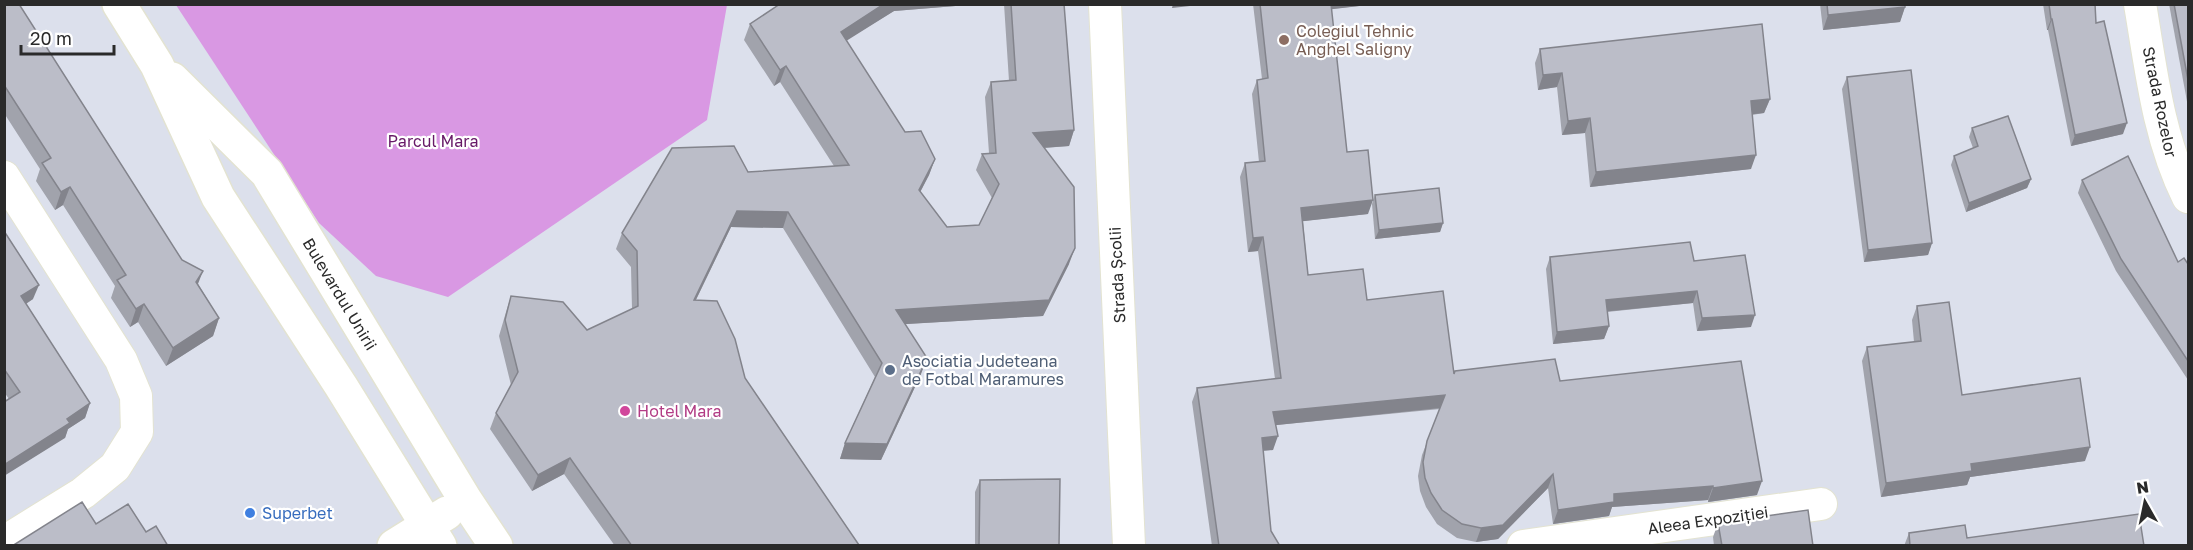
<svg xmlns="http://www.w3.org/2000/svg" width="2193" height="550" viewBox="0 0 2193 550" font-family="'Golos Text',sans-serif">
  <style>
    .green { fill: #d998e3 }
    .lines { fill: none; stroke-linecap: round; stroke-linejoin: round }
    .street-casing { stroke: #e3e3d1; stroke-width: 34 }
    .secondary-casing { stroke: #e3e3d1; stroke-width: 36 }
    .street { stroke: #fff; stroke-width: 32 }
    .secondary { stroke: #fff; stroke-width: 33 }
    .wall { fill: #a1a3ac }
    .shaded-wall { fill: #83848c }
    .building { fill: #bbbdc8; stroke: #83848c; stroke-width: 1.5 }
    .education-dot { fill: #8d6e63; stroke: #fff; stroke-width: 2 }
    .service-dot { fill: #5c6f8a; stroke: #fff; stroke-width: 2 }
    .hotel-dot { fill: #d1479c; stroke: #fff; stroke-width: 2 }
    .shop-dot { fill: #3f7fe0; stroke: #fff; stroke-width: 2 }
    .labels { text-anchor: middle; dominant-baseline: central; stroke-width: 4.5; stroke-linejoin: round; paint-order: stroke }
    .education-label { font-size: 16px; fill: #785e54; stroke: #fff; text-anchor: start }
    .street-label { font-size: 16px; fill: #2a2a2a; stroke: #fff }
    .park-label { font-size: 16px; fill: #671967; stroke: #fff }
    .service-label { font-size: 16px; fill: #4e5e75; stroke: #fff; text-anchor: start }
    .hotel-label { font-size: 16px; fill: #b23c85; stroke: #fff; text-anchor: start }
    .shop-label { font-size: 16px; fill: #366cbe; stroke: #fff; text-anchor: start }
  </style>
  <rect width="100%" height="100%" fill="#dce0ec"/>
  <!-- green -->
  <path class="green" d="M176,5H727L707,120L448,297L376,276L319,223Z"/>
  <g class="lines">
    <defs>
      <g id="street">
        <path d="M1105,4L1129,546"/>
        <path d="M2140,4C2151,69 2158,137 2188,197"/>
        <path d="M4,177L121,360L136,396L137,432L115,467L83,493L4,542"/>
        <path d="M1523,546L1821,504"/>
      </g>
      <g id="secondary">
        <path d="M119,4L157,65L218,197L341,386L440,546"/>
        <path d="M172,79L267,173L466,501L496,546"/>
        <path d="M394,546L447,513"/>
      </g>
    </defs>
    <!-- street casing -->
    <use href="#street" class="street-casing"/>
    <!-- secondary casing -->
    <use href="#secondary" class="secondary-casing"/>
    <!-- street -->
    <use href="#street" class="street"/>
    <!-- secondary -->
    <use href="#secondary" class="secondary"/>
  </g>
  <!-- wall -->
  <g class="wall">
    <path d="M4,4L198,284L219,318L213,336L166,366L138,322L130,327L111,298L115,286L63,205L55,210L36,181L40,169L4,113Z"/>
    <path d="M780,4H980L894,11L846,40L905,132L935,159L929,175L920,192L947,227L979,225L992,198L976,170L982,154L989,153L985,97L991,82L1009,81L1004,4H1064L1074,130L1069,146L1044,148L1069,264L1043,316L905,324L921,374L881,460L840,459L845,443L875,377L783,228L731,227L696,300L745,378L859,545L615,546L564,474L532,491L490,429L496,413L511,385L499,336L506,312L511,296L587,330L632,309L631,267L616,249L622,233L748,172L834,166L780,82L774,86L744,40L750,24Z"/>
    <path d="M1253,4H1377L1331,9L1347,152L1368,214L1303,221L1308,275L1367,300L1454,374L1560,381L1757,495L1708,502V500L1612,507L1609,516L1553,524L1548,488L1498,539L1476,542L1457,538L1437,524L1426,507L1420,491L1418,476L1422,455L1440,409L1276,425L1273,450L1263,451L1271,531L1280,546H1212L1192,402L1197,388L1275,379L1258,251L1248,252L1240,177L1245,163L1259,162L1252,94L1257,80L1262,79Z"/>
    <path d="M1820,4H1905V7L1900,22L1823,30Z"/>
    <path d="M2043,4H2095L2096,23L2123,134L2071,146L2048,30H2047Z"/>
    <path d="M2169,4H2188V107Z"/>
    <path d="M1540,49L1770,99L1764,113L1752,115L1751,169L1590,187L1585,133L1562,135L1557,87L1538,90L1535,63Z"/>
    <path d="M1847,77L1932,243L1928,255L1864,262L1842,89Z"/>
    <path d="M1972,128L2031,179L2027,188L1966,212L1951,165L1954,156L1973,148L1969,137Z"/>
    <path d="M2082,180L2178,262L2188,264V380L2116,271L2078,193Z"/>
    <path d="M1375,195L1443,223L1440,232L1375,239L1372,204Z"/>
    <path d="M4,231L33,299L26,304L90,403L85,418L68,429L65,438L9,399L4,392Z"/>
    <path d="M1550,257L1694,261L1751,327L1697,331L1693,303L1607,312L1609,326L1604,339L1553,344L1546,269Z"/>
    <path d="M1917,306L1962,395L2085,461L1970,477L1967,485L1881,497L1862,361L1867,347L1914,342L1912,320Z"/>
    <path d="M980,480L1059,546H975V492Z"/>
    <path d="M1718,523L1813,546H1714L1713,537Z"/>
    <path d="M1909,533L1967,538L2144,546H1904Z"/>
  </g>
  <!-- shaded-wall -->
  <g class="shaded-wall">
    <path d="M884,4H980L894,11L835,48L841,32Z"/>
    <path d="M1173,4H1208L1172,8Z"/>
    <path d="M1327,4H1377L1325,10Z"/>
    <path d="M1905,7L1900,22L1823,30L1828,15Z"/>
    <path d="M2051,19H2052L2048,30H2047Z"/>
    <path d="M786,66L780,82L774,86L780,70Z"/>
    <path d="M1562,73L1557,87L1538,90L1543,75Z"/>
    <path d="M1770,99L1764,113L1745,115L1751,101Z"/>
    <path d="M1590,118L1585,133L1562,135L1568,121Z"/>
    <path d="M2127,123L2123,134L2071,146L2075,135Z"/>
    <path d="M1074,130L1069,146L1027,149L1033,133Z"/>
    <path d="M1756,155L1751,169L1590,187L1596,172Z"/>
    <path d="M935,159L929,175L913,206L919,190Z"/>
    <path d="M2031,179L2027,188L1966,212L1969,203Z"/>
    <path d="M70,187L63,205L55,210L61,192Z"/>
    <path d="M1373,200L1368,214L1296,222L1301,208Z"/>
    <path d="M737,211L788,212L783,228L731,227L688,316L694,300Z"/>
    <path d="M1443,223L1440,232L1375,239L1379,230Z"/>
    <path d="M1263,237L1258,251L1248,252L1253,238Z"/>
    <path d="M1932,243L1928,255L1864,262L1868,250Z"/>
    <path d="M1075,248L1069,264L1043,316L890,325L896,310Z"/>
    <path d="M203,271L196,289V282Z"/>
    <path d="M39,285L33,299L16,310L21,296Z"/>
    <path d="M1697,291L1693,303L1601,312L1606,300Z"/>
    <path d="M144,304L138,322L130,327L136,309Z"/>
    <path d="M1755,315L1751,327L1697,331L1702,318Z"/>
    <path d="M219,318L213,336L166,366L173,348Z"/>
    <path d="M1609,326L1604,339L1553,344L1557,332Z"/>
    <path d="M927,358L921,374L881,460L840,459L845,443Z"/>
    <path d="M1445,395L1440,408L1268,426L1273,412Z"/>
    <path d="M90,403L85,418L68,429L65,438L4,476V465L67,419Z"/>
    <path d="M1278,436L1273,450L1257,451L1262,438Z"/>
    <path d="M2090,447L2085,461L1970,477L1967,485L1881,497L1886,483L1971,464Z"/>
    <path d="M570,458L564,474L532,491L538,475Z"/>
    <path d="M1553,474L1548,488L1498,539L1476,542L1481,528Z"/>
    <path d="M1762,481L1757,495L1708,502L1713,488Z"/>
    <path d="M1713,486L1708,500L1612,507L1609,516L1553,524L1558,510L1614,494Z"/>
  </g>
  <!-- building -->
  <g class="building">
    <path d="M4,4H19L182,260L203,271L196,282L219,318L173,348L144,304L136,309L117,280L126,275L70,187L61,192L42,163L51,158L4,85Z"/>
    <path d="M780,4H884L841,32L905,132L921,131L935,159L919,190L947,227L979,225L999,184L982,154L996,153L991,82L1016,80L1011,4H1064L1074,130L1033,133L1074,187L1075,248L1049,300L896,310L927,358L887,444L845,443L882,363L788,212L737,211L694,300L717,301L735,339L745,378L859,545L632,546L570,458L538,475L496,413L518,372L505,320L511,296L563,302L587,330L638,306L637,251L622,233L672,148L734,146L748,172L849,165L786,66L780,70L750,24Z"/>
    <path d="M1260,4H1331L1347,152L1368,150L1373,200L1301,208L1308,275L1363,269L1367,300L1443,291L1454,374L1455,371L1555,359L1560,381L1741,361L1762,481L1713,488V486L1614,494V502L1558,510L1553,474L1503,525L1481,528L1462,524L1442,510L1431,493L1425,478L1423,462L1427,441L1445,395L1273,412L1278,436L1262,438L1271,531L1280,546H1219L1197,388L1281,378L1263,237L1253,238L1245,163L1265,161L1257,80L1268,78Z"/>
    <path d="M1827,4H1905V7L1828,15Z"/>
    <path d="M2049,4H2095L2096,23L2104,21L2127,123L2075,135L2052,19H2051Z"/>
    <path d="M2174,4H2188V80Z"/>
    <path d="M1762,24L1770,99L1751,101L1756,155L1596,172L1590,118L1568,121L1562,73L1543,75L1540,49Z"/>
    <path d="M1911,70L1932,243L1868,250L1847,77Z"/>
    <path d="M2008,116L2031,179L1969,203L1954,156L1978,146L1972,128Z"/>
    <path d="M2128,156L2178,262L2184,258L2188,264V361L2121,259L2082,180Z"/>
    <path d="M1439,188L1443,223L1379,230L1375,195Z"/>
    <path d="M4,231L39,285L21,296L90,403L67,419L70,423L4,465V402L20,392L4,369Z"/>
    <path d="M1690,242L1694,261L1745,255L1755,315L1702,318L1697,291L1606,300L1609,326L1557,332L1550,257Z"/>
    <path d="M1949,302L1962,395L2080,378L2090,447L1971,464L1972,471L1886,483L1867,347L1921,341L1917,306Z"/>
    <path d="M1060,479L1059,546H979L980,480Z"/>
    <path d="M82,502L96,524L128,504L146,532L156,526L168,546H12Z"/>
    <path d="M1808,510L1813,546H1722L1718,523Z"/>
    <path d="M2139,514L2144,546H1910L1909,533L1965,525L1967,538Z"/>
  </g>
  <!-- markers -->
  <circle class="education-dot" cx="1284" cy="40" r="6"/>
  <circle class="service-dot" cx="890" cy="370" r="6"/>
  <circle class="hotel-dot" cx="625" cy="411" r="6"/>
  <circle class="shop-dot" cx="250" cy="513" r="6"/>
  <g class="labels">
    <!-- education labels -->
    <g class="education-label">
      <text x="1296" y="31">Colegiul Tehnic<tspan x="1296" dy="18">Anghel Saligny</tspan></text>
    </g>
    <!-- street labels -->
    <g class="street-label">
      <text transform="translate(2160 102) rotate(78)">Strada Rozelor</text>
      <text transform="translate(1117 275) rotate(-93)">Strada Școlii</text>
      <text transform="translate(340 294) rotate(59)">Bulevardul Unirii</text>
      <text transform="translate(1708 520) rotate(-8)">Aleea Expoziției</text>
    </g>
    <!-- park labels -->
    <g class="park-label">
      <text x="433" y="141">Parcul Mara</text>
    </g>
    <!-- service labels -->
    <g class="service-label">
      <text x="902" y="361">Asociatia Judeteana<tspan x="902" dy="18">de Fotbal Maramures</tspan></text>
    </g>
    <!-- hotel labels -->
    <g class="hotel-label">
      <text x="637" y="411">Hotel Mara</text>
    </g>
    <!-- shop labels -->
    <g class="shop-label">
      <text x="262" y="513">Superbet</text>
    </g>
  </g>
  <!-- border -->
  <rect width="2193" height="550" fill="none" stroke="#2a2a2a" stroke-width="12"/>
  <!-- north arrow -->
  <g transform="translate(2145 502) rotate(351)" stroke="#ffffff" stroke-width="4.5" paint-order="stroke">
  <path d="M0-4.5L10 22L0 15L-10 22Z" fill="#2a2a2a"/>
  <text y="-9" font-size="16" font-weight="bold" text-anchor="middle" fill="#2a2a2a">N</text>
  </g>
  <!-- scale -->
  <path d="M21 45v9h93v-9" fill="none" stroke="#2a2a2a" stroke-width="3"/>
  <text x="30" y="45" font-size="18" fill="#2a2a2a" stroke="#ffffff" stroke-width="4.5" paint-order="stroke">20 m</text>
</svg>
